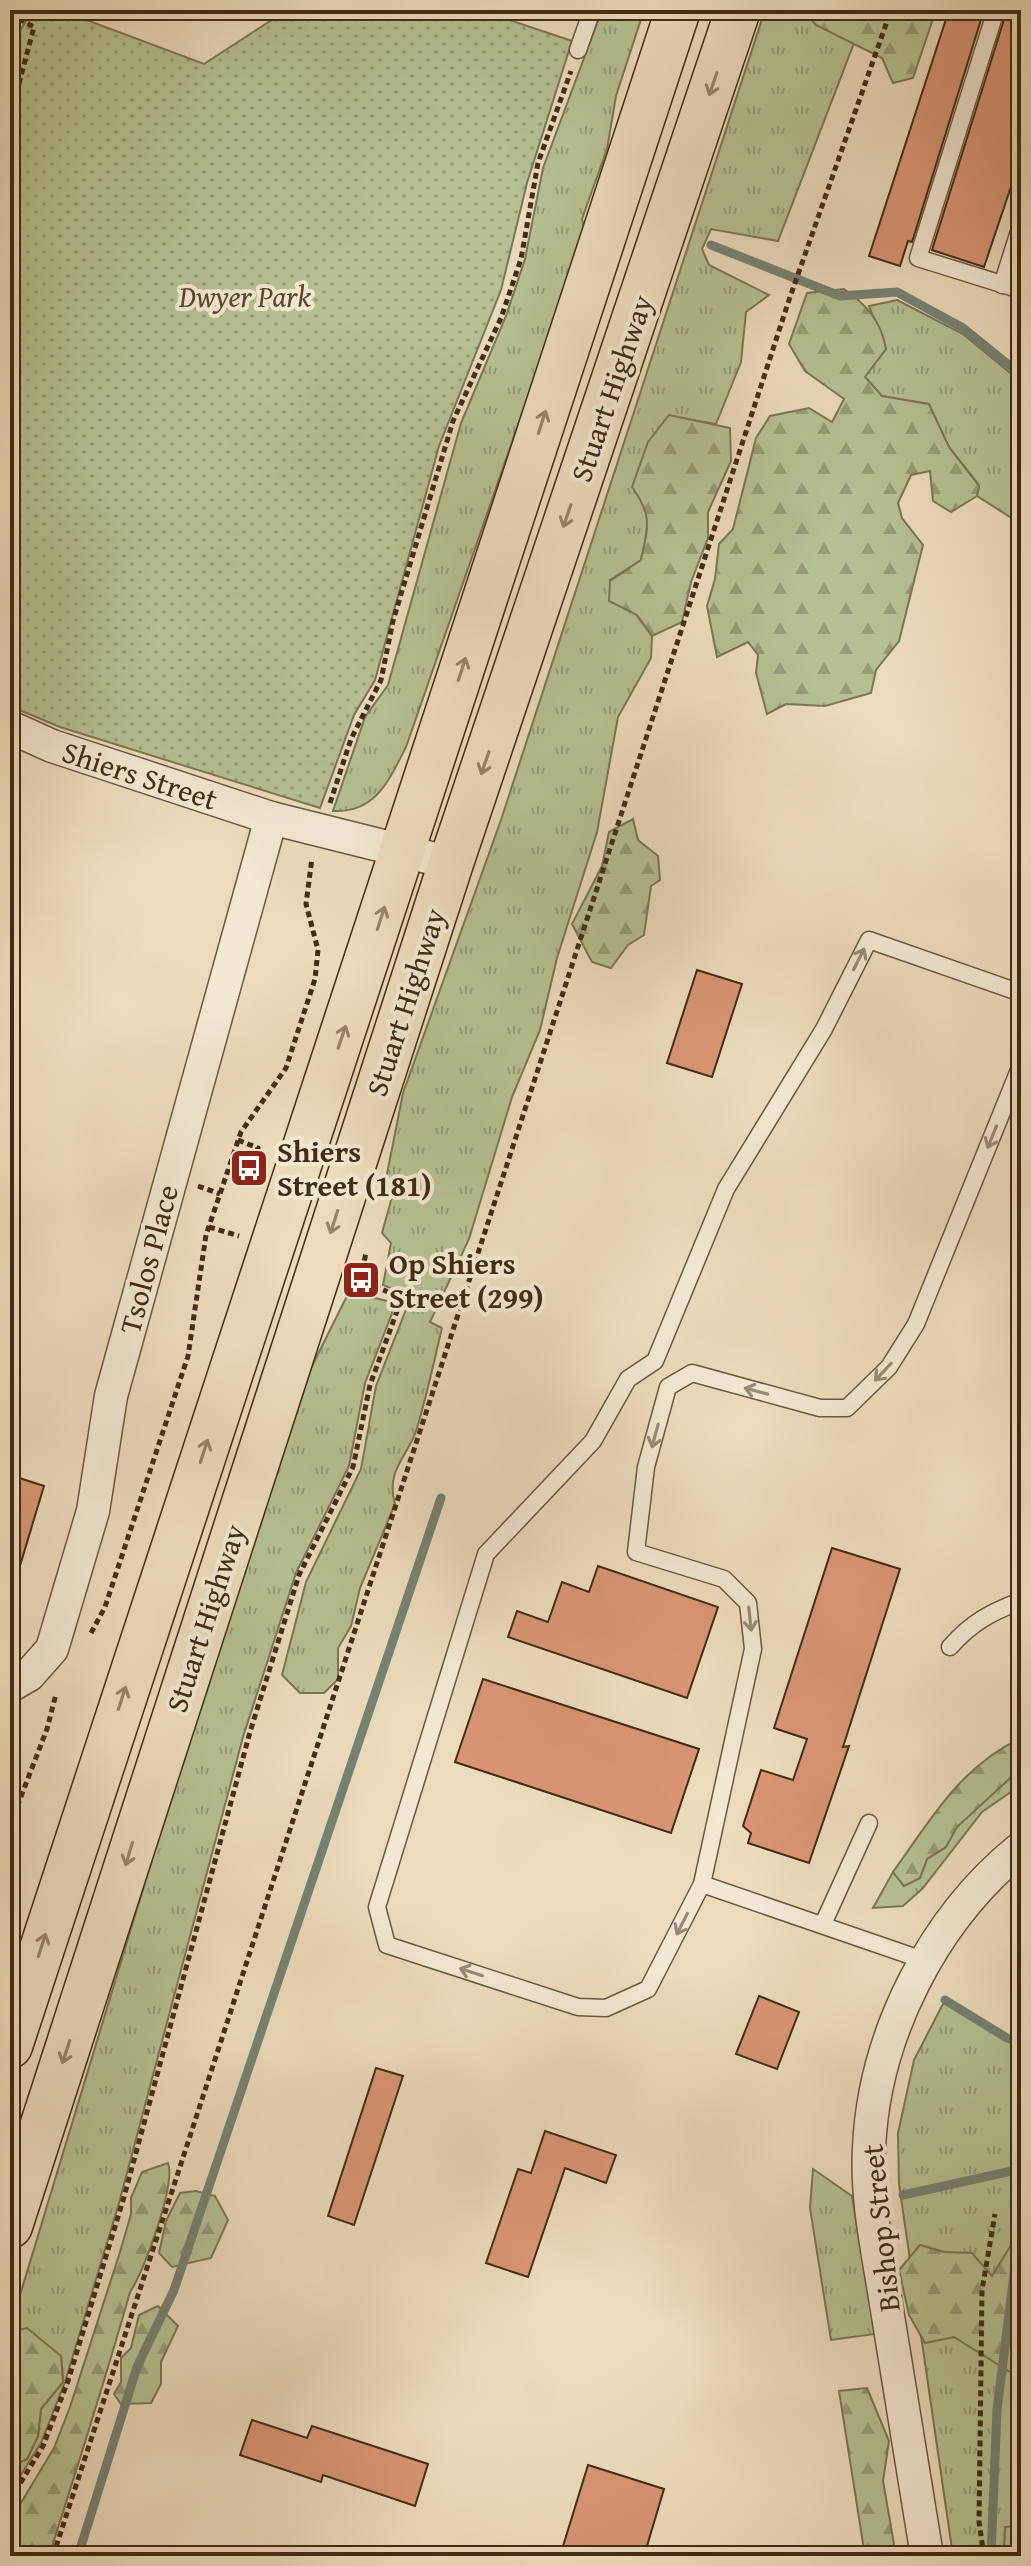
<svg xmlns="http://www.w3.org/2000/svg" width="1031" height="2566" viewBox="0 0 1031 2566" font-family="'Gentium Book Plus',serif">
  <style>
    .grass { fill: url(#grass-tufts); stroke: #7c7654; stroke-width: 2 }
    .forest { fill: url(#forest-firs); stroke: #7c7654; stroke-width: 2 }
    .park { fill: url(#park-dots); stroke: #7c7654; stroke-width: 2 }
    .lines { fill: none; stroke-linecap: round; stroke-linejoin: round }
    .stream { stroke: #768274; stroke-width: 9 }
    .building { fill: #d99574; stroke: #422c14; stroke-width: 2 }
    .service-casing { stroke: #6c583e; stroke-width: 19 }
    .minor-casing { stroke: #6c583e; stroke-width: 35 }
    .trunk-casing { stroke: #422c14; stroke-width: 47 }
    .path { stroke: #422c14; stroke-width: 5; stroke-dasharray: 6 4; stroke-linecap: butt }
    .service { stroke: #f3e8d3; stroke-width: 16 }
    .minor { stroke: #f3e8d3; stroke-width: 32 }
    .trunk { stroke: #ecdcbc; stroke-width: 44 }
    .oneway { stroke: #978468 }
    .oneway2 { stroke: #9a8a74 }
    .labels { text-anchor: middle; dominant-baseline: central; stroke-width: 8; stroke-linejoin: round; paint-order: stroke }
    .park-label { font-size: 30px; font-style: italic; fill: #594a2d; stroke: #f3e8d3 }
    .street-label { font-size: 30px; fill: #422c14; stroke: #f3e8d3 }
    .poi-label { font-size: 30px; font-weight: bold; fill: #422c14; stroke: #f3e8d3; text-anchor: start }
  </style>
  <defs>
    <pattern id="grass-tufts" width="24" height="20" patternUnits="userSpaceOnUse" patternTransform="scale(2)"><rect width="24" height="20" fill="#b5c193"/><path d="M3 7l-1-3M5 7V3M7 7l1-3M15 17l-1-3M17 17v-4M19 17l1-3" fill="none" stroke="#959d77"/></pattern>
    <pattern id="forest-firs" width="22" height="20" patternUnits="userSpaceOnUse" patternTransform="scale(2)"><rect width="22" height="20" fill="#b5c193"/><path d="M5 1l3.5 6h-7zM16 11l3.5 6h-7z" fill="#959d77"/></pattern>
    <pattern id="park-dots" width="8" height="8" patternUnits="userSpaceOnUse" patternTransform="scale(2)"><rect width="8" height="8" fill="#b5c193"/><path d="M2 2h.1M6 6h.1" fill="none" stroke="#959d77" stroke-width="1.8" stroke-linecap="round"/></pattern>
  </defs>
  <rect width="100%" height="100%" fill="#ecdcbc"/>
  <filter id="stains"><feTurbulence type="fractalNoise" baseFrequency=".0025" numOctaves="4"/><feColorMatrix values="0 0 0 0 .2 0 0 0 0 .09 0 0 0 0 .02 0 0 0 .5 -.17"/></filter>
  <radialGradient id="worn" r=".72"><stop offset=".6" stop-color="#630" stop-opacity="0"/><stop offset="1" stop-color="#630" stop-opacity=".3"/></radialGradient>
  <!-- grass -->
  <g class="grass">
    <path d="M602,10H644L616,96L607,149L582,219L585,232L406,747C389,780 376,813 333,811L365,717L388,685L461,423L506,316L525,259L543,168Z"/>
    <path d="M765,10H804L816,25L854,43L778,241L711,229L702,249L709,265L769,295L746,312L741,362L716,424L669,416L647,508L648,528L641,560L610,580L652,636L651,658L618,717L597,832L557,958L540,1030L512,1097L469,1239L430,1322L442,1328C434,1361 427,1395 417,1428C409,1456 385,1469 395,1504L360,1588L351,1626L338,1648V1679L324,1693H300L282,1675L306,1582L361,1469L376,1386L407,1307V1295L383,1285L391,1243L382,1233L392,1197L383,1194L403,1093L501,820Z"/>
    <path d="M897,300L963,334L1021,382V524L977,496L979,485L949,447L929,405L882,396L864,376L886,349L869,306Z"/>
    <path d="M349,1292L396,1303L365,1383L349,1466L296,1573L243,1737L119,2203L65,2382L41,2443L10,2492V2467L27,2459L38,2436L41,2409L63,2382L61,2356L10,2338V2328L174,1787L311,1368Z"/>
    <path d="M1021,1768V1785L982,1812L923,1888L903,1906L873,1908L893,1872L904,1886L920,1878L927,1859L946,1847L956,1827Z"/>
    <path d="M945,2000L1007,2038L1021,2042V2526L1005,2528L1004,2556H953L899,2184L898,2133L914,2060Z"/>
    <path d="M813,2169L852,2196L875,2334L831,2340L810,2208Z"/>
  </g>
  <!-- forest -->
  <g class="forest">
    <path d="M804,10H936L913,78L893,83L882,58L816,25Z"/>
    <path d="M844,289C867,305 881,321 886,349L865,377L882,396L929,404L949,447L979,486L977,496L951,512L933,501L930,471L911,475L898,503L902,518L923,545L899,641L876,670L871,693L825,706L786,704L767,714L756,673L758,655L748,642L717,657L707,606L715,579L719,544L733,529L756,438L770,416L809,408L832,422L844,399L805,371L789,344L807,293Z"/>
    <path d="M669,415L730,428L731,461L708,512V538L691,582L682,622L652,636L637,615L609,601L610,581L641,560C648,527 653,516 632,487L648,442Z"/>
    <path d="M633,819L638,840L658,856L660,880L651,886L644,935L628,945L611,968L592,962L572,924L602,866L609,832Z"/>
    <path d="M1021,1738V1768L957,1827L946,1847L927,1859L920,1878L904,1886L893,1872C932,1818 959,1768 1021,1738Z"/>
    <path d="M168,2163C176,2184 144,2272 130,2292C105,2381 77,2468 49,2556H10V2521L54,2448L70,2407L120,2252L131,2214V2198L142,2172Z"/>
    <path d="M196,2191L215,2196L228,2220L211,2258L172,2267L159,2253L166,2221L180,2193Z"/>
    <path d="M1021,2229V2372L1015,2375L954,2337L925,2343L909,2315L899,2270L920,2245L944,2252L972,2253L992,2276Z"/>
    <path d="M158,2306L178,2326L161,2362V2384L151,2403L121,2404L114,2394L121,2382V2358L131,2348L139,2315Z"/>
    <path d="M27,2328L61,2356L63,2382L41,2409L38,2436L27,2459L10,2467V2338L13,2331Z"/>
    <path d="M867,2388L889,2441L883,2481L894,2544L891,2556H865L839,2391Z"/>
    <path d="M1021,2526V2556H1004L1005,2527Z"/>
  </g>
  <!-- park -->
  <path class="park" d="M32,10H60L204,64L287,10H480L572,41L527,183L501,290L439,446L375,680L354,715L320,808L60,727L10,706V48Z"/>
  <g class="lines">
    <!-- stream -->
    <g class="stream">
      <path d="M711,245L840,296L897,292L963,328L1021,375"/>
      <path d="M945,2000L1007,2038L1021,2042"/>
      <path d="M903,2195L1021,2169"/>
      <path d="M78,2556L137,2367L174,2290L441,1498"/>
      <path d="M991,2556L997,2410L1021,2218"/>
    </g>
  </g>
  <!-- building -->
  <g class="building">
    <path d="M949,10H984L912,242L908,241L900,266L869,256Z"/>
    <path d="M1007,10H1021V157L984,267L932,250Z"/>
    <path d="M697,970L742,984L712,1077L667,1063Z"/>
    <path d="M10,1475L44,1486L16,1579L10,1578Z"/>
    <path d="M832,1548L900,1569L843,1747L849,1746L809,1863L748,1843L751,1833L743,1826L761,1770L793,1780L807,1739L774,1728Z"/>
    <path d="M598,1566L718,1607L687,1698L508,1637L517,1611L548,1622L562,1582L589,1592Z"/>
    <path d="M483,1679L699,1749L671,1833L455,1762Z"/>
    <path d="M759,1996L799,2012L777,2069L736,2054Z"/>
    <path d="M376,2068L403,2076L354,2225L328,2216Z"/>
    <path d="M545,2131L616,2155L606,2183L565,2168L528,2277L486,2263L518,2169L531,2173Z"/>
    <path d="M252,2420L307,2438L312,2426L428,2464L415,2506L323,2475L321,2482L240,2455Z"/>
    <path d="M588,2465L664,2489L644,2556H560Z"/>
  </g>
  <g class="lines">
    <defs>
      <g id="service">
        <path d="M996,10L918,258L1021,290"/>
        <path d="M578,50L592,10"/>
        <path d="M1002,285L1021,225"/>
        <path d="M1021,993L869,940L824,1029L726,1189L655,1361L628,1379L593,1441L486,1554L377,1907L387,1945L578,2007L606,2008L648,1989L702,1884L753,1649L748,1603L724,1579L636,1552L646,1467L668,1387L692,1373L820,1408H847L889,1367L916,1324L1021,1065"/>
        <path d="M950,1647C971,1623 991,1612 1021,1601"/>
        <path d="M702,1884L926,1961"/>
        <path d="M823,1924L869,1823"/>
      </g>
      <g id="minor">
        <path d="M10,727L52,746L271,818L451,863"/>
        <path d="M10,1686L29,1675L52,1649L93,1511L111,1396L271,818"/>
        <path d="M927,2556C914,2474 901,2392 887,2310C879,2257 866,2202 869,2148C874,2035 933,1919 1021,1848"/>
      </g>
      <g id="trunk">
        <path d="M10,2046L678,10"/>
        <path d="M10,2226L451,863L738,10"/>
      </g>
    </defs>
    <!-- service casing -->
    <use href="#service" class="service-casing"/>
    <!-- minor casing -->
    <use href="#minor" class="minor-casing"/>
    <!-- trunk casing -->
    <use href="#trunk" class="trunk-casing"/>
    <!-- path -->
    <g class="path">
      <path d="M10,14L34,27L10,117"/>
      <path d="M330,803L351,739L381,680L393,621L453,421L501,318L521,259L538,163L571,71"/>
      <path d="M238,1140L258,1148L249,1168"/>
      <path d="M198,1186L220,1194"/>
      <path d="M209,1227L239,1236"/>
      <path d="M91,1633L105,1607L188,1356L206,1235L241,1132L286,1068L315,979L318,950L306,904L312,858"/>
      <path d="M10,1825L47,1729L56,1694"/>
      <path d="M10,2500L43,2446L68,2381L124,2197L250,1732L299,1575L353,1467L370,1385L400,1303L397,1296L361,1280L366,1252"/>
      <path d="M53,2556L789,300L891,10"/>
      <path d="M984,2556L979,2522L982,2290L995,2214"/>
    </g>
    <!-- service -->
    <use href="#service" class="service"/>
    <!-- minor -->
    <use href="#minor" class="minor"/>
    <!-- trunk -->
    <use href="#trunk" class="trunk"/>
  </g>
  <!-- one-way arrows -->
  <defs><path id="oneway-shaft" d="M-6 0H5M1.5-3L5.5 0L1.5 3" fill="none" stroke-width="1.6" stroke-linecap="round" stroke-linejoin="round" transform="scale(2)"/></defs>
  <g class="oneway">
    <use href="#oneway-shaft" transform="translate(713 84) rotate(109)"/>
    <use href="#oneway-shaft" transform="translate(542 422) rotate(-72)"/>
    <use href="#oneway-shaft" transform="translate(567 516) rotate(109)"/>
    <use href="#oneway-shaft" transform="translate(462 669) rotate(-72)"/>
    <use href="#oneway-shaft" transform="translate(485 763) rotate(109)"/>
    <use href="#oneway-shaft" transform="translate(381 918) rotate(-72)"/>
    <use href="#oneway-shaft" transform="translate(342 1037) rotate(-71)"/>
    <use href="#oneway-shaft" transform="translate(334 1222) rotate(108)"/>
    <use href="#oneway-shaft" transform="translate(204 1451) rotate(-72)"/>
    <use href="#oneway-shaft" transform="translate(122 1698) rotate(-72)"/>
    <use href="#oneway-shaft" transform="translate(129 1854) rotate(107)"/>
    <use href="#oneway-shaft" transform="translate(42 1945) rotate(-72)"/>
    <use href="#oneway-shaft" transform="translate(66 2052) rotate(108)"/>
  </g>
  <g class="oneway2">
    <use href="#oneway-shaft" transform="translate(859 959) rotate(-63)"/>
    <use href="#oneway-shaft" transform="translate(992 1137) rotate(112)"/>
    <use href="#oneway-shaft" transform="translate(883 1372) rotate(133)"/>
    <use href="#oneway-shaft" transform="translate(756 1391) rotate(-165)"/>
    <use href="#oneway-shaft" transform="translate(655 1436) rotate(105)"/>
    <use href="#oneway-shaft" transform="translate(750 1619) rotate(84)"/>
    <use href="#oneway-shaft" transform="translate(682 1924) rotate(117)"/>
    <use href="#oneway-shaft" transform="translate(471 1972) rotate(-162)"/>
  </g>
  <!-- icons -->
  <defs>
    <symbol id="bus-square" viewBox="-11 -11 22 22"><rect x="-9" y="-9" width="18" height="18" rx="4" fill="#8f2418" stroke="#f3e8d3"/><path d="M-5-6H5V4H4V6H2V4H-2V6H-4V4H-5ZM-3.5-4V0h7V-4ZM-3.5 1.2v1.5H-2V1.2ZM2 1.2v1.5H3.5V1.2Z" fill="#fff"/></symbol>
  </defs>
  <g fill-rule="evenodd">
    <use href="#bus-square" x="227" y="1146" width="44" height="44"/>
    <use href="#bus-square" x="339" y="1258" width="44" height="44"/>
  </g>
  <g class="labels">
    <!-- park labels -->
    <g class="park-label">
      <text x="245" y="296">Dwyer Park</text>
    </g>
    <!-- street labels -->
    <g class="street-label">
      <text transform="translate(611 388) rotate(-71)">Stuart Highway</text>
      <text transform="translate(140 775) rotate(18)">Shiers Street</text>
      <text transform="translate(405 1002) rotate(-72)">Stuart Highway</text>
      <text transform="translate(148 1259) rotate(-75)">Tsolos Place</text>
      <text transform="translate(205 1618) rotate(-72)">Stuart Highway</text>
      <text transform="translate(880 2228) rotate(-96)">Bishop Street</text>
    </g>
    <!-- poi labels -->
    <g class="poi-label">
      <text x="277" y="1151">Shiers<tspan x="277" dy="34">Street (181)</tspan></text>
      <text x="389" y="1263">Op Shiers<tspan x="389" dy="34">Street (299)</tspan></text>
    </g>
  </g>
  <!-- margin -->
  <rect width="1031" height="2566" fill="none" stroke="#ecdcbc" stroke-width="40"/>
  <rect x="12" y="12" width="1007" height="2542" fill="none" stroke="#422c14" stroke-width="4"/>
  <rect x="20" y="20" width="991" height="2526" fill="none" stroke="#422c14" stroke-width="2"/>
  <rect width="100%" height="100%" filter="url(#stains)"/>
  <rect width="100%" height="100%" fill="url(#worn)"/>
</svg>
